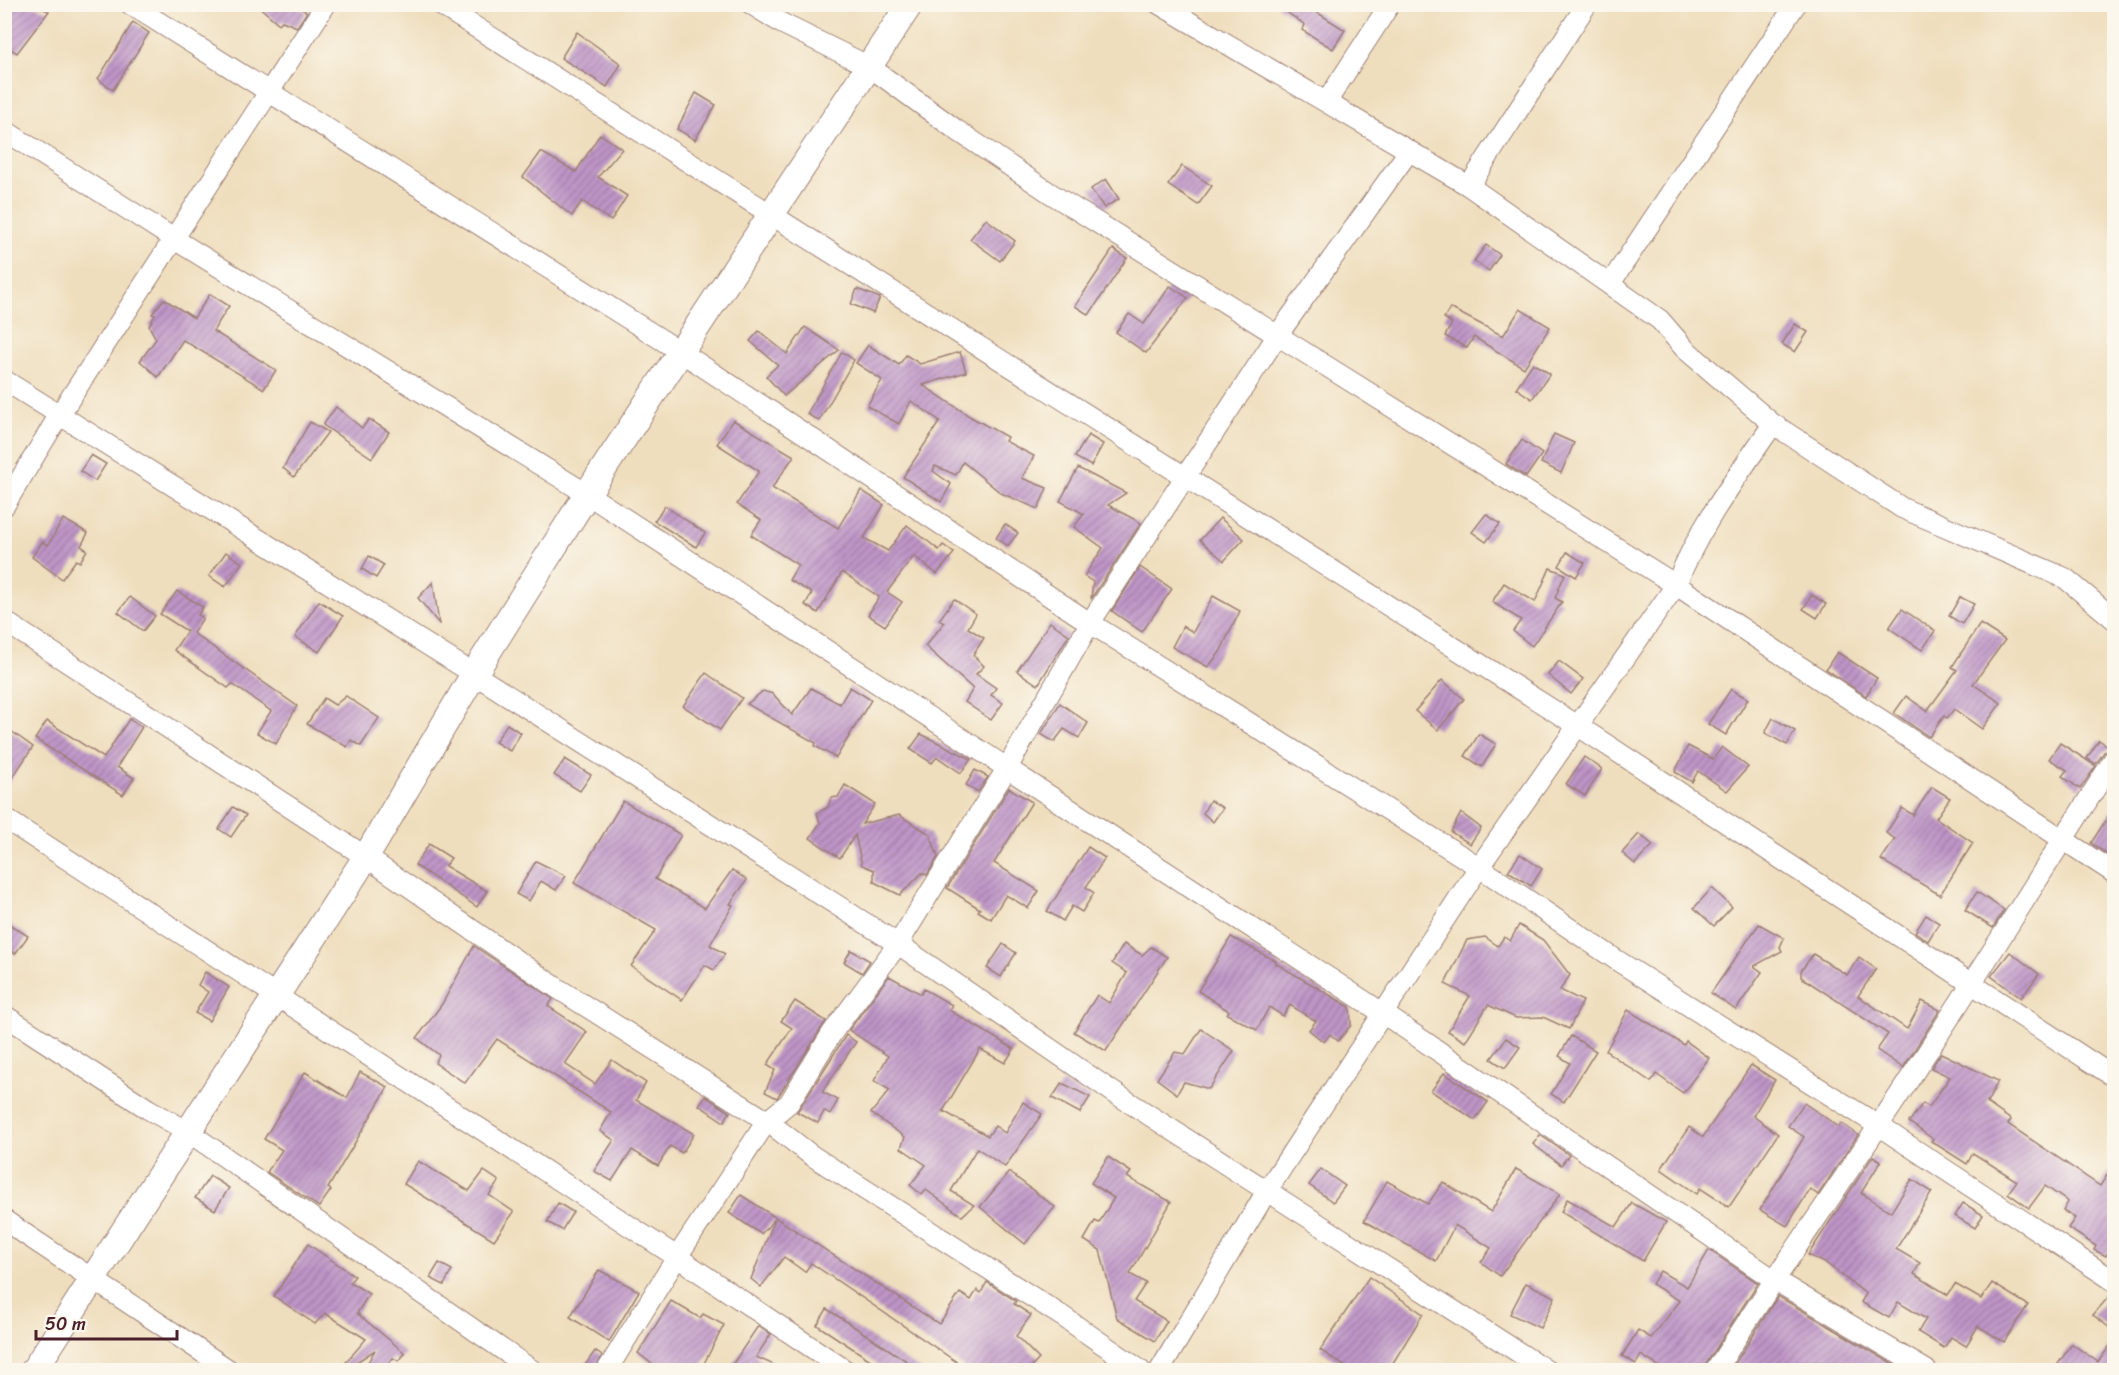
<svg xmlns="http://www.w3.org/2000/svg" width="2119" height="1375" viewBox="0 0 2119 1375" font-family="Sriracha,sans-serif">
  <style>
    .building { fill: url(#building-hatch) }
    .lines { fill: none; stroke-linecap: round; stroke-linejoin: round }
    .minor-casing { stroke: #9c7e74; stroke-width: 22 }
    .tertiary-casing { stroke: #9c7e74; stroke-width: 28 }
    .minor { stroke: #fff; stroke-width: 20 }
    .tertiary { stroke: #fff; stroke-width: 26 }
  </style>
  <defs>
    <pattern id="building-hatch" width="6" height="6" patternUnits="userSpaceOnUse" patternTransform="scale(1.5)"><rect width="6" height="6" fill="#be95c7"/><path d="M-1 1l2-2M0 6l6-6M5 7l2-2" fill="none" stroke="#9c79a2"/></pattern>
  </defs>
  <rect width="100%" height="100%" fill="#fbf7ec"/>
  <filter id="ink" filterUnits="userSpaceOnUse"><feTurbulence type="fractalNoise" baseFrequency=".0167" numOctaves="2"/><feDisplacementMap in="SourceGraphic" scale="12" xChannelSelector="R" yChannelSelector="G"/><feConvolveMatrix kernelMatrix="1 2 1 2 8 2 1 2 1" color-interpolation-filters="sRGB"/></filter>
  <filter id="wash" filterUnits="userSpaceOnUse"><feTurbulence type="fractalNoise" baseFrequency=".008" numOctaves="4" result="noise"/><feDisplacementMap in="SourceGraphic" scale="24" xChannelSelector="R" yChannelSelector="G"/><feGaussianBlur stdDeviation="1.35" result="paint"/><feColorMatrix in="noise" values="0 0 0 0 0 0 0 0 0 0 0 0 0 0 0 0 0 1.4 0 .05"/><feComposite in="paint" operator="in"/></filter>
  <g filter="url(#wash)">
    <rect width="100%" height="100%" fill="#efdebd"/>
    <g id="blocks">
      <!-- building -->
      <g class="building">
        <path d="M256,4H293L307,12L297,27L282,21L279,24Z"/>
        <path d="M1275,4H1304L1345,30L1333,49L1302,30L1305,25Z"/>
        <path d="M11,5H32L49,11L17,53L4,45V13Z"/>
        <path d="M133,22L149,33L113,90L98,79Z"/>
        <path d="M577,32L621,64L607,87L561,58Z"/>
        <path d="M696,93L716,105L695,140L677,129Z"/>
        <path d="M600,134L622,149L598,177L627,196L611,221L582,201L572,216L523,177L541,152L576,172Z"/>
        <path d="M1182,166L1212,186L1198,205L1168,185Z"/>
        <path d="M1106,179L1119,199L1104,208L1091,189Z"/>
        <path d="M986,219L1015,241L1000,261L970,239Z"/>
        <path d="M1486,245L1500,255L1489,271L1474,261Z"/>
        <path d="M1113,249L1127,258L1089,315L1075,306Z"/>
        <path d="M1170,286L1188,298L1146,353L1116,332L1129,314L1144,324Z"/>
        <path d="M857,289L880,298L873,313L851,304Z"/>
        <path d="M210,294L229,306L213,331L276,370L264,389L183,340L158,377L140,361L156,339L149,326L155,315L152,314L164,299L194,318Z"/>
        <path d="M1450,308L1503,336L1520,309L1550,327L1524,368L1474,337L1467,348L1445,336L1452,323L1444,318Z"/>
        <path d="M1795,324L1808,332L1795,352L1782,344Z"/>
        <path d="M805,327L839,350L784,396L766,376L778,365L750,341L759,331L787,354Z"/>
        <path d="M868,345L899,365L906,355L920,364L960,352L966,372L923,385L971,417L1007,437L1005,441L1034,456L1022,478L1047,488L1038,509L1001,493L963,462L956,475L935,466L933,471L951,484L941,502L903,477L940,421L911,401L899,424L867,406L882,380L856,363Z"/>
        <path d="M842,352L854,360L819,421L807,414Z"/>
        <path d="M1533,363L1550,374L1532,399L1516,388Z"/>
        <path d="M336,407L362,428L369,419L389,432L372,458L323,425Z"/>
        <path d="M733,420L794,456L772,488L838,528L861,490L884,505L864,538L888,551L907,525L939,550L943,545L954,553L937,574L914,556L887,592L902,602L885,626L868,615L879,597L842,572L818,613L805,605L812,593L789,580L798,565L751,535L761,520L737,504L759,471L717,444Z"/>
        <path d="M310,422L328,432L294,477L283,468Z"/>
        <path d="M1554,434L1574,443L1561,473L1541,463Z"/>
        <path d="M1088,435L1103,444L1091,466L1075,457Z"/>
        <path d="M1522,440L1542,454L1526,477L1506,464Z"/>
        <path d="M91,455L106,464L95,481L80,471Z"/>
        <path d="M1078,468L1126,493L1108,505L1141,523L1091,599L1093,582L1084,576L1103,548L1074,527L1084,514L1060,501Z"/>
        <path d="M665,506L705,533L696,547L654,521Z"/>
        <path d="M1486,514L1500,524L1486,542L1472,532Z"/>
        <path d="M1220,518L1244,539L1224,561L1200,540Z"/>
        <path d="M63,519L88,533L81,546L87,550L80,562L76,560L62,579L32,557L42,542L48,545Z"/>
        <path d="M1005,524L1018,533L1008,546L996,538Z"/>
        <path d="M226,552L242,563L225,587L209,576Z"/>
        <path d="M1567,552L1585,563L1576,577L1559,566Z"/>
        <path d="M369,556L384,565L376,578L362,569Z"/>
        <path d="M1140,567L1172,589L1142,632L1112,611Z"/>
        <path d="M1550,568L1565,574L1555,598L1562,602L1532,646L1513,631L1521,620L1492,602L1504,583L1535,602Z"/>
        <path d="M433,582L439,624L418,598Z"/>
        <path d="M177,591L203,607L198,615L203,618L193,633L297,706L276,744L257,733L271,711L232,684L228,688L174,650L187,631L160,614Z"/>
        <path d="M1812,595L1826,604L1817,618L1803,609Z"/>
        <path d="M1213,596L1240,611L1220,652L1208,667L1172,647L1183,626L1193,632Z"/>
        <path d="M130,597L155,616L143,631L118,612Z"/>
        <path d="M1960,597L1974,604L1962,624L1949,616Z"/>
        <path d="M954,599L976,614L968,628L984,638L973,655L984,666L976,674L996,688L991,695L1003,703L991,720L965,702L973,689L925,646L944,623L939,620Z"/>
        <path d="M319,601L343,616L319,652L295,637Z"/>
        <path d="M1902,609L1935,631L1922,650L1889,628Z"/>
        <path d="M1050,622L1069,635L1038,685L1017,671Z"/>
        <path d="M1980,624L2005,640L1973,684L2001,703L1982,729L1954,709L1947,718L1944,716L1929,737L1894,713L1906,696L1927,711L1957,670L1952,667Z"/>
        <path d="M1837,652L1877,678L1866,696L1826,669Z"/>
        <path d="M1559,661L1583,679L1571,694L1548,675Z"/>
        <path d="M706,673L742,698L720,730L683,706Z"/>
        <path d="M1442,680L1464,699L1438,730L1415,711Z"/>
        <path d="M850,687L871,700L836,758L815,746L816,743L747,704L763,691L773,694L792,715L811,688L840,704Z"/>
        <path d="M1731,689L1748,699L1726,735L1708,724Z"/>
        <path d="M346,696L379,718L361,746L351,740L347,747L307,724L324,698L335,705Z"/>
        <path d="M1060,703L1088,723L1079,738L1064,729L1054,742L1041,734Z"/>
        <path d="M1773,718L1795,731L1787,745L1765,733Z"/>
        <path d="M129,719L142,727L117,767L134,778L123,795L35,739L47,721L104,758Z"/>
        <path d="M507,724L521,733L510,751L495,742Z"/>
        <path d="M4,726L33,747L4,790Z"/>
        <path d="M921,734L971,759L961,773L937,757L932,763L910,749Z"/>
        <path d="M1479,734L1496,744L1482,767L1465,756Z"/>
        <path d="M2099,740L2111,748L2104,752L2096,764L2087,758Z"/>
        <path d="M2060,743L2096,766L2080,789L2062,776L2067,770L2049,759Z"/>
        <path d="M1688,746L1713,759L1722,747L1748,767L1727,791L1698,771L1692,782L1675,772Z"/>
        <path d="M1584,757L1602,769L1585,796L1566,784Z"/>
        <path d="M565,759L591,775L580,791L554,775Z"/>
        <path d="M975,770L988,777L978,792L966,785Z"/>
        <path d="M845,785L875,804L862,824L899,815L930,834L938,857L927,875L922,873L900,895L874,882V870L862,865L855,835L840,858L810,838L820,823L817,813L828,807L831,798L838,797Z"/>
        <path d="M1932,787L1950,798L1936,818L1973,843L1940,895L1881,860L1895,839L1886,833L1902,808L1913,815Z"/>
        <path d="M1009,788L1032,802L994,863L1039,891L1028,908L1006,895L991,919L978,911L980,909L947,888Z"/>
        <path d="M1210,800L1223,808L1213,822L1203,813Z"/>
        <path d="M623,801L681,835L655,879L705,908L732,870L747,880L730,904L733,905L710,945L725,954L714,970L705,965L682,1000L631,966L656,930L574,883Z"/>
        <path d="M2115,806V847L2109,855L2091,843Z"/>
        <path d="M233,807L246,815L231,837L219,829Z"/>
        <path d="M1461,813L1481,828L1470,844L1451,832Z"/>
        <path d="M1639,834L1653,845L1635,864L1622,853Z"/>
        <path d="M429,844L451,858L445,866L487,891L477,907L415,865Z"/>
        <path d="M1088,847L1105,858L1086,887L1094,893L1082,912L1072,906L1063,921L1047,911Z"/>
        <path d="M1520,854L1542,869L1531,886L1508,871Z"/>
        <path d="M536,861L566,876L556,890L541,881L529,901L516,894Z"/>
        <path d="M1712,888L1732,907L1714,926L1694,908Z"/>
        <path d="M1977,892L2004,910L1993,928L1965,910Z"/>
        <path d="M1926,915L1939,923L1928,941L1915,932Z"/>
        <path d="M4,921L28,936L15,954L4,947Z"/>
        <path d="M1759,924L1784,938L1780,947L1782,951L1754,966L1762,972L1736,1010L1711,993Z"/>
        <path d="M1519,925L1543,940L1570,975L1560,990L1583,1001L1569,1029L1543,1017L1516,1018L1488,1005L1465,1042L1448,1031L1470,996L1445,984L1467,940L1485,937L1498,946L1504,937L1510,941Z"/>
        <path d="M1231,937L1276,961L1275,963L1350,1007L1351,1025L1338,1041L1330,1034L1324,1042L1309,1030L1316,1021L1290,1005L1283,1016L1269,1007L1257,1030L1227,1014L1229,1011L1198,991Z"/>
        <path d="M1003,944L1016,953L1001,977L987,968Z"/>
        <path d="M1124,944L1142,955L1151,947L1167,957L1106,1051L1074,1032L1097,995L1109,1003L1127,973L1112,963Z"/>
        <path d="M474,946L553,999L548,1006L587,1032L565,1064L595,1084L612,1060L646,1083L636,1100L694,1134L682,1153L670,1146L658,1166L632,1150L612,1181L594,1171L614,1140L600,1131L611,1112L497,1039L465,1083L435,1063L439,1055L417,1038L442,1004Z"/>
        <path d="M851,950L870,961L862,973L844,962Z"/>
        <path d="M2010,952L2039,974L2021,998L1991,976Z"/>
        <path d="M1813,954L1847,975L1859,957L1876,969L1858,996L1907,1029L1922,1001L1940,1010L1903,1068L1877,1050L1888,1034L1801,977V971Z"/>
        <path d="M205,972L229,987L209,1021L195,1013L208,992L198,985Z"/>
        <path d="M889,976L921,994L924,989L952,1005L949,1010L1014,1049L1005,1063L980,1049L943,1111L988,1136L995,1126L1005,1133L1023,1102L1042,1114L1005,1167L977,1148L951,1191L974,1205L962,1216L926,1190L922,1195L910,1185L926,1165L901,1148L905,1137L871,1113L890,1090L874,1081L888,1056L849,1030Z"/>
        <path d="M795,1001L826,1021L777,1098L765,1092L775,1070L767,1065L792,1028L781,1021Z"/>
        <path d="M1628,1010L1684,1045L1686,1041L1709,1058L1683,1093L1656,1074L1651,1082L1606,1051Z"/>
        <path d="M1201,1029L1234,1051L1209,1089L1184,1082L1177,1094L1157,1079L1175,1052L1185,1054Z"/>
        <path d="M846,1035L856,1042L822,1092L838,1100L830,1115L824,1111L818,1123L797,1112Z"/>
        <path d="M1571,1036L1596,1051L1564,1102L1551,1094L1570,1063L1559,1056Z"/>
        <path d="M1506,1038L1520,1047L1505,1068L1491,1059Z"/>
        <path d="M1941,1053L1998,1081L1987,1103L2011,1120L2008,1124L2100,1186L2115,1163V1241L2106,1256L2094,1250L2096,1246L2068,1228L2075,1218L2063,1211L2068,1202L2045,1186L2029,1208L2008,1193L2017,1181L1973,1153L1967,1164L1931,1141L1933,1139L1909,1122L1923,1103L1929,1107L1950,1077L1931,1068Z"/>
        <path d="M1751,1065L1775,1080L1753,1116L1778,1134L1729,1207L1700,1188L1697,1194L1661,1169L1689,1127L1703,1137Z"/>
        <path d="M305,1072L347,1098L360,1072L388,1087L328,1188L331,1190L319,1207L267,1172L282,1150L264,1139Z"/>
        <path d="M1444,1073L1488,1102L1475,1120L1431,1091Z"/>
        <path d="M1062,1083L1090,1097L1080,1113L1052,1098Z"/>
        <path d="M705,1096L730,1112L724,1122L699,1105Z"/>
        <path d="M1804,1103L1839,1127L1841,1123L1858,1135L1818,1195L1810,1189L1787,1226L1760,1210L1804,1137L1788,1126Z"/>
        <path d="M1540,1135L1569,1155L1561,1165L1533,1144Z"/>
        <path d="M1873,1156L1881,1161L1861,1193L1891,1212L1912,1179L1932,1192L1896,1249L1920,1263L1914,1274L1948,1295L1955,1284L1981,1299L1992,1283L2028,1305L2004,1342L1978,1326L1966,1346L1951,1337L1944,1348L1918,1332L1926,1319L1898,1302L1889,1318L1861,1302L1866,1294L1827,1264L1808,1255Z"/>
        <path d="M1108,1157L1131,1172L1127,1177L1171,1202L1130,1274L1146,1283L1134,1301L1167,1321L1155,1341L1117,1318L1100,1250L1084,1240L1095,1221L1099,1223L1114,1198L1091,1183Z"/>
        <path d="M418,1161L469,1191L484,1171L499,1181L489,1195L514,1212L494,1240L404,1184Z"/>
        <path d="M1321,1169L1345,1186L1333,1202L1309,1185Z"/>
        <path d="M1516,1169L1560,1194L1500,1276L1481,1262L1491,1248L1455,1225L1436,1261L1364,1221L1387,1181L1428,1204L1443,1182L1491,1212Z"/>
        <path d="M1009,1172L1055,1207L1025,1244L980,1207Z"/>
        <path d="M210,1176L229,1188L215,1210L195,1198Z"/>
        <path d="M741,1195L939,1324L960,1293L971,1300L977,1290L981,1293L987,1282L1016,1301L1014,1304L1031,1315L1016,1336L1039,1359L1028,1371H970L811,1263L805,1272L784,1257L761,1287L751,1279L775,1219L761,1234L729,1213Z"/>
        <path d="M1567,1199L1616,1227L1632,1203L1666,1222L1643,1261L1561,1212Z"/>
        <path d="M558,1203L573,1212L562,1230L547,1222Z"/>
        <path d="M1963,1203L1983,1215L1975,1228L1955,1216Z"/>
        <path d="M308,1244L355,1276L350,1282L369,1294L357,1313L405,1353L399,1361L393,1358L383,1371H363L375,1350L343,1371L341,1368L366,1339L325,1313L315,1324L274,1296Z"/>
        <path d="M1709,1250L1758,1283L1706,1364L1704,1371H1666L1641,1355L1636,1364L1622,1356L1638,1330L1651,1338L1680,1301L1652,1284L1660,1271L1687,1287Z"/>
        <path d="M439,1263L452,1270L444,1285L430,1278Z"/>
        <path d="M599,1270L639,1291L609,1342L570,1317Z"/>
        <path d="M1369,1277L1423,1314L1388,1371H1352L1320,1350Z"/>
        <path d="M1526,1283L1555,1297L1540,1328L1510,1314Z"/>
        <path d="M2112,1293H2115V1332L2093,1315Z"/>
        <path d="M1778,1296L1896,1366L1893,1371H1730Z"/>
        <path d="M671,1301L700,1318L703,1314L724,1325L700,1371H661L638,1353Z"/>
        <path d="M827,1309L850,1324L922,1371H887L849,1346L817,1325Z"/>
        <path d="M758,1326L771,1334L756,1357L787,1371H728Z"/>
        <path d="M2115,1339V1371H2053L2072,1344L2098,1362Z"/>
        <path d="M595,1351L602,1356L595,1371H581Z"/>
      </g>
    </g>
  </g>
  <g filter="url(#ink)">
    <use href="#blocks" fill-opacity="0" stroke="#9c7e74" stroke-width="1.5"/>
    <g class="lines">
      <defs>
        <g id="minor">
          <path d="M130,4L681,352L1090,623L1479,867L1618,961L1879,1126L2114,1281"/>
          <path d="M439,4L1578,726L2114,1077"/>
          <path d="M751,4L783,24L870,67L955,129L1050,193L1676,585L2114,873"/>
          <path d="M1159,4L1469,186L1660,320L1685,349L1773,424C1737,477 1699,526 1676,585L1479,867L1268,1189L1160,1370"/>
          <path d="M1327,101L1390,4"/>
          <path d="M4,130L174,239L587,494L1384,1014L1773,1279L1926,1370"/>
          <path d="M1469,186L1587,4"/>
          <path d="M1610,284L1796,4"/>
          <path d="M4,380L474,674L898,944L1110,1090L1546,1370"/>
          <path d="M1773,424L1902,508L2065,578L2114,619"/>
          <path d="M4,506L60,414L326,4"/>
          <path d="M4,621L366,857L557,988L767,1121L811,1155L1065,1318L1140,1370"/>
          <path d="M4,818L677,1257L845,1370"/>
          <path d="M4,1015L148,1109L187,1131L532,1370"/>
          <path d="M4,1220L229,1370"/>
          <path d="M607,1370L677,1257L767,1121L789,1103L832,1033L898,944L1006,770L1090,623L1277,336L1409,151"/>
          <path d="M1716,1370C1768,1287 1825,1207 1879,1125C1960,1005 2036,881 2114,759"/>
        </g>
        <path id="tertiary" d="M34,1370L366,857L474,674L587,494L910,4"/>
      </defs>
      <!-- minor casing -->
      <use href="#minor" class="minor-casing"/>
      <!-- tertiary casing -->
      <use href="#tertiary" class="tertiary-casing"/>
      <!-- minor -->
      <use href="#minor" class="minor"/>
      <!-- tertiary -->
      <use href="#tertiary" class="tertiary"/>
    </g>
  </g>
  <!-- margin -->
  <rect width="2119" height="1375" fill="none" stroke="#fbf7ec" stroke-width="24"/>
  <!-- scale -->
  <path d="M36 1330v9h141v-9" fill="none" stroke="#4a1f2b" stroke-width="3"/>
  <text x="45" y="1330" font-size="18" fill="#4a1f2b" stroke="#fbf7ec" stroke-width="4.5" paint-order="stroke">50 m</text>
</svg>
